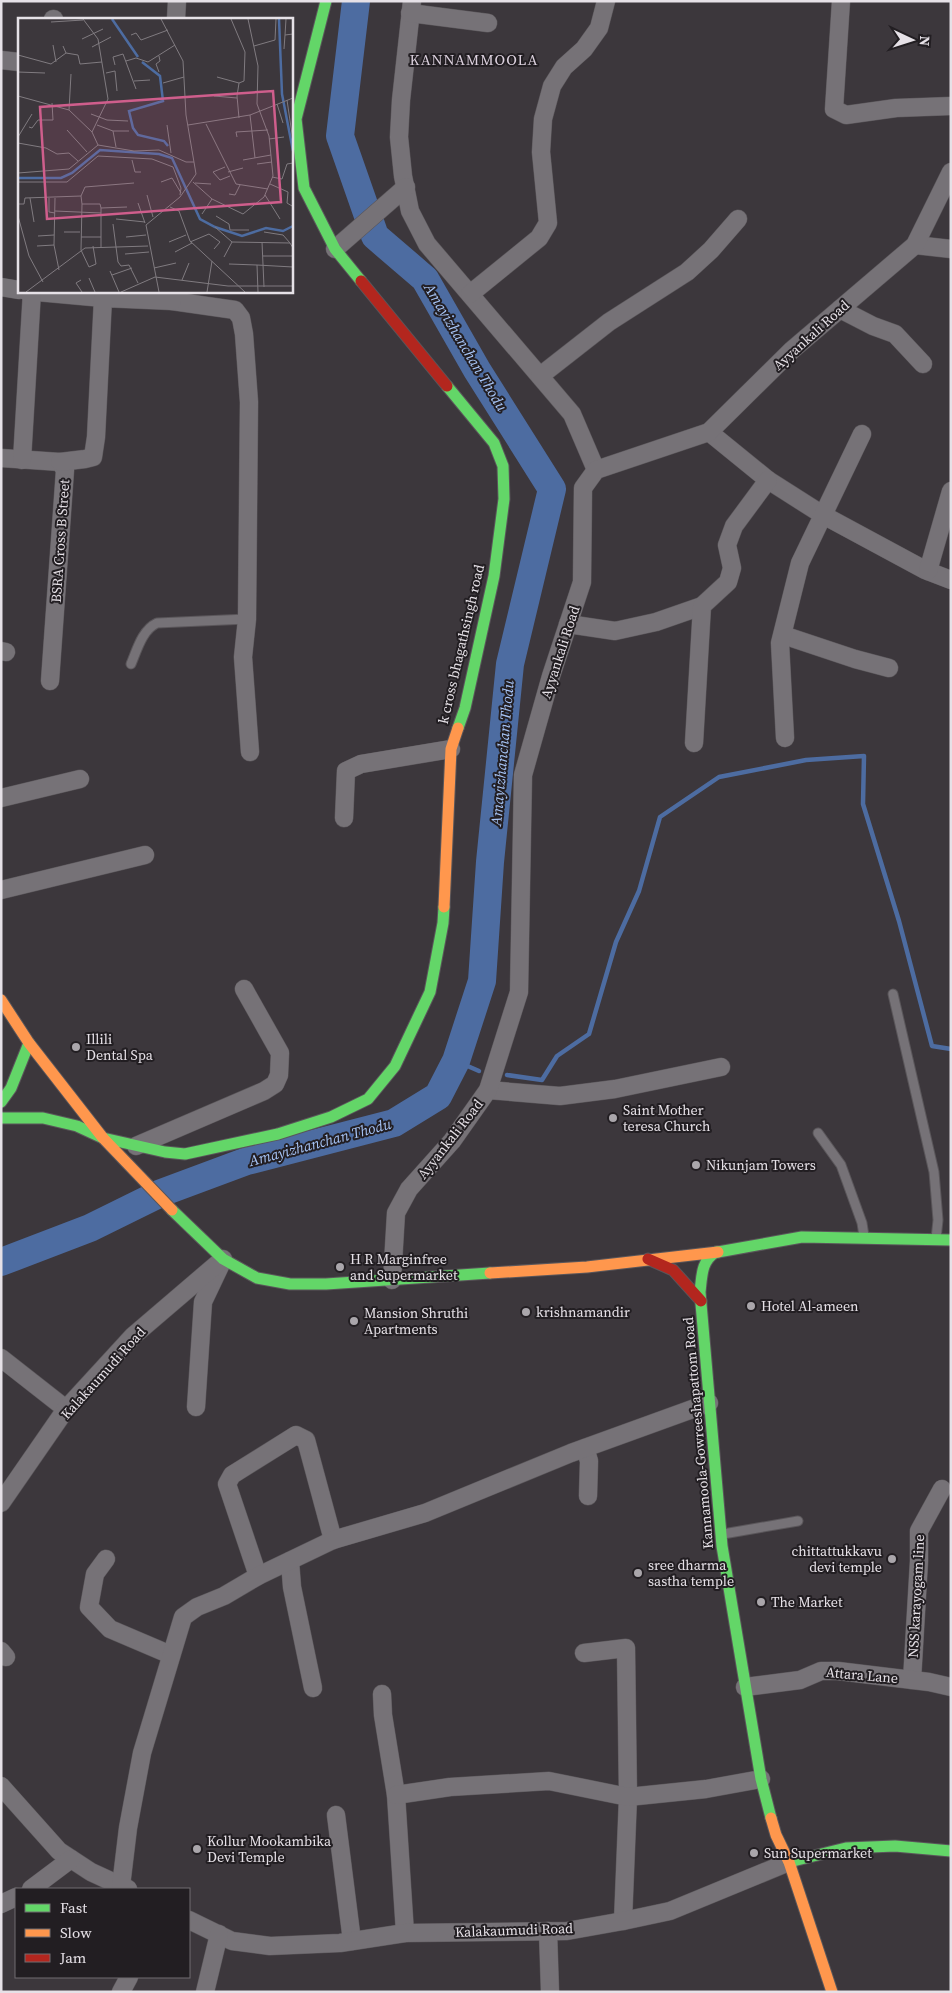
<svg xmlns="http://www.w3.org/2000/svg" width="952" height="1993" viewBox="0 0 952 1993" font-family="'Source Serif 4',serif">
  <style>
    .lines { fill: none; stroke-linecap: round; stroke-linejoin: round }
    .stream { stroke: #4d6ca1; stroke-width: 4.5 }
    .river { stroke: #4d6ca1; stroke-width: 28 }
    .lane-casing { stroke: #5a565a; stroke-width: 11 }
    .street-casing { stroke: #5a565a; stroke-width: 19 }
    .fast-casing { stroke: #5a565a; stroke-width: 13 }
    .slow-casing { stroke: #5a565a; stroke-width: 13 }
    .jam-casing { stroke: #5a565a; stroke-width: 13 }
    .lane { stroke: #767277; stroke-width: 9 }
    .street { stroke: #767277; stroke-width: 18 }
    .fast { stroke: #63d668; stroke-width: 11 }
    .slow { stroke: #ff974d; stroke-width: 11 }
    .jam { stroke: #b3261e; stroke-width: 11 }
    .poi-dot { fill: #aaa6ab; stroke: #221e22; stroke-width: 2 }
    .labels { text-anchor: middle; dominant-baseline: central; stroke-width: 4; stroke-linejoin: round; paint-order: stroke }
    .street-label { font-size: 14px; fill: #e6e1e7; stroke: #221e22 }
    .poi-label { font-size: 14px; fill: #e6e1e7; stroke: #221e22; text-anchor: start }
    .neighbourhood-label { font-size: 15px; letter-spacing: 1px; fill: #dcd1de; stroke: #221e22 }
    .water-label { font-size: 15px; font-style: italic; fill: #a6c4f6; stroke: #221e22 }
    .inset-river { fill: none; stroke: #4d6ca1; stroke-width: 2.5 }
    .inset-road { fill: none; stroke: #807b80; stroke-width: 1 }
    .view { fill: #cf5e8c; fill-opacity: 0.15; stroke: #cf5e8c; stroke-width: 2.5 }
    .inset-edge { fill: none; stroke: #e6e1e7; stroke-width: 2.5 }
  </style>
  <rect width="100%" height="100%" fill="#3c373c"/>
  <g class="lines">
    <!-- stream -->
    <g class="stream">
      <path d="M456,1061L479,1071"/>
      <path d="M507,1075L542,1080L557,1056L589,1034L616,942L639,891L660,817L719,777L806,760L864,756L863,804L899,921L932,1046L951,1049"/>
    </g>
    <!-- river -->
    <path class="river" d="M1,1262L90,1228L161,1193L247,1161L394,1123L438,1096L456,1061L482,981L490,862L510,664L552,489L477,370L425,279L375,236L340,136L356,1"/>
    <defs>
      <g id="lane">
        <path d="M131,664C137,650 142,630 157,623L247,619"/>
        <path d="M893,994L934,1172L938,1220L936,1239"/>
        <path d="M818,1133L841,1165L862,1223L864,1236"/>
        <path d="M723,1534L798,1521"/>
      </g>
      <g id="street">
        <path d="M412,1L401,100L399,137L403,176L410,211L427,244L572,414L596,470"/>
        <path d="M841,1L834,109L846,115L896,108L951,106"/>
        <path d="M410,13L488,23"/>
        <path d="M53,19H54"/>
        <path d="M176,19L177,1"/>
        <path d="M1,60L19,62"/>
        <path d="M915,245L951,249"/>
        <path d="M335,249L406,187"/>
        <path d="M1,287L19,290"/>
        <path d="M26,291L103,298"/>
        <path d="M470,294L539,238L548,223L541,152L543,119L552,86L564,67L584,49L599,28L606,1"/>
        <path d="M172,301L235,310L241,318L244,334L249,402L247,619L243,657L250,752"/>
        <path d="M840,309L873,326L895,334L923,364"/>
        <path d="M540,376L609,322L687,272L711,250L738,219"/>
        <path d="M709,432L768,480L823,515L925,570L951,580"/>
        <path d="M1,458L60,462L65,470L50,681"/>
        <path d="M22,460L32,291"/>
        <path d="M60,462L85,459L93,457L96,437L103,298L172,301V291"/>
        <path d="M928,571L951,491"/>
        <path d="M568,624L615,631L656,622L702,606"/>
        <path d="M783,635L855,659L889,668"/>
        <path d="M1,651L6,652"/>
        <path d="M785,738L780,643L800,563L862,434"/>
        <path d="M694,743L702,606L728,582L732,568L727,545L734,526L768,480"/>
        <path d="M1,798L80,779"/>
        <path d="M344,818L346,771L361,764L451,749"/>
        <path d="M1,890L145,855"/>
        <path d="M488,1090L560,1096L615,1089L721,1067"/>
        <path d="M136,1146L264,1091L275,1084L279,1075L280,1053L244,989"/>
        <path d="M392,1280L396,1213L409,1189L452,1141L488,1090L519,992L523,775L551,676L582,582L583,488L596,470L709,432L792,350L915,245L951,172"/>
        <path d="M1,1358L66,1409"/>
        <path d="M196,1407L203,1302L221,1264"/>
        <path d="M585,1448L589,1461L588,1496"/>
        <path d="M1,1503L66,1409L133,1336L223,1259"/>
        <path d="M106,1559L95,1574L89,1607L110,1629L171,1655"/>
        <path d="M290,1561L292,1587L313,1688"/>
        <path d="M258,1576L227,1484L232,1475L296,1435L306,1440L333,1540"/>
        <path d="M1,1651L6,1657"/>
        <path d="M584,1653L626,1648L628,1797L623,1921"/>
        <path d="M912,1680L919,1561V1531L942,1489"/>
        <path d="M745,1687L800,1680L821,1671H838L929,1682L951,1687"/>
        <path d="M382,1694L383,1715L396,1795L405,1933"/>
        <path d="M1,1786L59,1851L91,1872L128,1889"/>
        <path d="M396,1795L450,1787L549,1781L628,1797L706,1789L761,1779"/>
        <path d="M336,1815L352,1941"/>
        <path d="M121,1886L128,1828L142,1753L183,1617L197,1607L224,1596L258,1576L333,1540L425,1513L571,1453L709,1403"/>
        <path d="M31,1889L71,1859"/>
        <path d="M1,1904L16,1897"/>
        <path d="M189,1920L232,1941L270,1946L340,1943L405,1933L567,1931L623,1921L670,1911L789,1862"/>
        <path d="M548,1931L550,1992"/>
        <path d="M121,1992L129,1977"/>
        <path d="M205,1992L219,1934"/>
      </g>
      <g id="fast">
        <path d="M326,1L296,119L304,188L335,249L361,281"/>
        <path d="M447,386L494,443L503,466L504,499L494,576L465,708L458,728"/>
        <path d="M1,1102L11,1088L29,1043"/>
        <path d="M1,1118H43L77,1126L103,1138L165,1152L185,1154L278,1134L331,1117L368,1099L395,1066L430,992L443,923L444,907"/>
        <path d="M172,1210L223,1259L257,1278L290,1284H326L490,1273"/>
        <path d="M716,1252C701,1261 702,1276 700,1292L722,1546L761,1779L771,1818"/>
        <path d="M718,1252L802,1237L951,1240"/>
        <path d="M789,1862L846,1848L895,1846L951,1851"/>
      </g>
      <g id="slow">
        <path d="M444,907L451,749L458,728"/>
        <path d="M1,1000L29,1043L103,1138L172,1210"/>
        <path d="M490,1273L587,1267L718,1252"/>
        <path d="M771,1818L776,1835L789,1862L832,1992"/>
      </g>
      <g id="jam">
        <path d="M361,281L447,386"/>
        <path d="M648,1259L673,1270L701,1301"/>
      </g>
    </defs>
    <!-- lane casing -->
    <use href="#lane" class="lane-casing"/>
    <!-- street casing -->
    <use href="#street" class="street-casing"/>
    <!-- fast casing -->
    <use href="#fast" class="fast-casing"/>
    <!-- slow casing -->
    <use href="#slow" class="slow-casing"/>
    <!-- jam casing -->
    <use href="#jam" class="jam-casing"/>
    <!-- lane -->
    <use href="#lane" class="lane"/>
    <!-- street -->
    <use href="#street" class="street"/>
    <!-- fast -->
    <use href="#fast" class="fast"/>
    <!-- slow -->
    <use href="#slow" class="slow"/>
    <!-- jam -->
    <use href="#jam" class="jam"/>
  </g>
  <!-- markers -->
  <g class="poi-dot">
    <circle cx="76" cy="1047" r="5"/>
    <circle cx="613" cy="1118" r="5"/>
    <circle cx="696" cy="1165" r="5"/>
    <circle cx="340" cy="1267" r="5"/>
    <circle cx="751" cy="1306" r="5"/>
    <circle cx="526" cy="1312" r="5"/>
    <circle cx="354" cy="1321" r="5"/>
    <circle cx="892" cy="1559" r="5"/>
    <circle cx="638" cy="1573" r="5"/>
    <circle cx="761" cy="1602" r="5"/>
    <circle cx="197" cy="1849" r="5"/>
    <circle cx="754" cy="1853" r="5"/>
  </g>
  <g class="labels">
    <!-- street labels -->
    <g class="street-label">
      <text transform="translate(811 335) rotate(-42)">Ayyankali Road</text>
      <text transform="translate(60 541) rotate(-86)">BSRA Cross B Street</text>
      <text transform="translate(461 644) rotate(-77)">k cross bhagathsingh road</text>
      <text transform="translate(560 652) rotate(-72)">Ayyankali Road</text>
      <text transform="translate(450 1139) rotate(-52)">Ayyankali Road</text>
      <text transform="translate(103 1373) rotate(-48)">Kalakaumudi Road</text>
      <text transform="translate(698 1433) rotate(-95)">Kannamoola-Gowreeshapattom Road</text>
      <text transform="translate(916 1596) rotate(-87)">NSS karayogam line</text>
      <text transform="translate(862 1675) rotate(5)">Attara Lane</text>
      <text transform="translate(514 1930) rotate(-2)">Kalakaumudi Road</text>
    </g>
    <!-- poi labels -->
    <g class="poi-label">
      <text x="86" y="1039">Illili<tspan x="86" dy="16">Dental Spa</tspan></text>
      <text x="623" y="1110">Saint Mother<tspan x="623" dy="16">teresa Church</tspan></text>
      <text x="706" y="1165">Nikunjam Towers</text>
      <text x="350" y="1259">H R Marginfree<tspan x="350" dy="16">and Supermarket</tspan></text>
      <text x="761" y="1306">Hotel Al-ameen</text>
      <text x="536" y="1312">krishnamandir</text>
      <text x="364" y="1313">Mansion Shruthi<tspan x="364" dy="16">Apartments</tspan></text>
      <text x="882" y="1551" text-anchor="end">chittattukkavu<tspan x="882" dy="16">devi temple</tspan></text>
      <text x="648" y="1565">sree dharma<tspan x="648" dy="16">sastha temple</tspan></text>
      <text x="771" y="1602">The Market</text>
      <text x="207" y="1841">Kollur Mookambika<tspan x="207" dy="16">Devi Temple</tspan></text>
      <text x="764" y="1853">Sun Supermarket</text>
    </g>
    <!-- neighbourhood labels -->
    <g class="neighbourhood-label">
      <text x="474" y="59">KANNAMMOOLA</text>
    </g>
    <!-- water labels -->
    <g class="water-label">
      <text transform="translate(466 347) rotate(59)">Amayizhanchan Thodu</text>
      <text transform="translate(502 753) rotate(-85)">Amayizhanchan Thodu</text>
      <text transform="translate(320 1142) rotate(-15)">Amayizhanchan Thodu</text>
    </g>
  </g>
  <!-- overview -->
  <g transform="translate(18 18)">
    <rect width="275" height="275" fill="#3c373c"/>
    <path class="inset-river" d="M94,1L120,39M261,1L264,76L275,133M124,44L142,58L145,83L111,93L115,110L120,117L146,123L150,128M0,160H43L54,155L82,132L141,136L154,140L182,201L197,209L224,218L248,210L265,213L275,208"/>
    <path class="inset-road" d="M65,1L80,21L90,81L74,114M213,1L227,34L226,63L221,65L219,78L221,100M33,4L65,2M113,17L118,15L123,22L150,12M267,17L268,1M64,21L85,11M35,27L38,44M45,28L48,35L60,37L62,46L84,44M236,28L257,22L258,1M74,29L93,19M266,31L267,17L275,16M0,37L33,46L48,35M108,43L118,40L130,44L157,27M97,47L95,39L105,36L118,71M0,54L27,55M141,54L138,46L142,43L141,38M88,55L97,53L99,73M199,59L221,65M116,63L132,62M145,65L166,59M0,78L51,92L74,114L80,127M196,78L219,80M269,82L275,123M259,86L265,105M51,92L53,56M73,96L89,102L110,103M232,97L237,140M188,106L218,166L250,171M79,107L95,113H111M149,107L153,135M170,107L232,97L275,80M11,109L14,110L20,102H35L34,85M49,112L69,134M95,113L98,129M0,119L14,96M219,119L218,114L250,112M251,121L266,119M0,125L28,130L39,136L51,135L60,143M80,127L116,133L141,132L168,144H176M114,142L117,154H123M225,142L253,137M239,146L254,144M207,149L195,154L202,162L212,158M210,154L225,150M0,155L51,151L80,127M254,159L264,161L269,146L275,145M0,164H49L80,138L134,141L155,149L163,170L162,177M143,164L154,160L163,175M175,164L194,181L225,196L246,179L255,158L251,118L239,86L240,48L230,1M177,165L193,166M252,166L270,174L269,185L274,188L275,185M211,176L217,177L222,167M129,177L135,199M247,177L262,201M63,178L67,169L116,165M12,180L16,204M31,180V194L37,195M37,180L36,227L41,252M120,185L127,205M0,186H6L7,180L63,178L64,186H82L83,190M64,186L63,232L71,249L78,246L75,228M152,189L161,193L172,223L227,274M37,193L83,195M184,196L194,181M0,198L11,238L25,264M198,198L211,206L212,212H231M98,201L127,204M95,206L100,244L103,248L111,247L120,265M197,209L214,224L272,225L275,230M46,214H62M246,214L265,217L272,225M20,218L36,217M63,219H83M108,219L128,217M151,224L168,217M172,224L191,216L202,224L196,231M244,224L246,269M19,228L36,227M83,229V190L109,189M157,234L174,225M107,236L131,234M245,238H275M206,239L214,224M211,246L239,247M136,250L158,245M92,253L101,274M94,257L114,250M71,260L77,274M63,262L58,265L64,274M164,262L171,245M8,274L67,230L130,228M103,274L137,259L210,268H275M141,274L128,207L162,179L178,156L168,97L165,43L143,1M189,274L194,243M240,274L239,247L275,249"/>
    <path class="view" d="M255,73L263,184L29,201L22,89Z"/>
    <rect width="275" height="275" class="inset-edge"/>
  </g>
  <!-- border -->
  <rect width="952" height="1993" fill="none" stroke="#e6e1e7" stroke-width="5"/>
  <!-- legend -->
  <rect x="15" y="1888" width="175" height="90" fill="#221e22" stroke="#706c71"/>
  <rect x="25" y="1904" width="25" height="8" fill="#63d668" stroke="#706c71"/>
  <text x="60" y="1913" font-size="15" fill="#e6e1e7">Fast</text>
  <rect x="25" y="1929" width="25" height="8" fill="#ff974d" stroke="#706c71"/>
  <text x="60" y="1938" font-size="15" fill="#e6e1e7">Slow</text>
  <rect x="25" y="1954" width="25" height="8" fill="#b3261e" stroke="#706c71"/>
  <text x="60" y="1963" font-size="15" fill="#e6e1e7">Jam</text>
  <!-- north arrow -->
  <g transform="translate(912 40) rotate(94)" stroke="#221e22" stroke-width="4" paint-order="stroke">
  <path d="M0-4L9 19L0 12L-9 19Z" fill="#e6e1e7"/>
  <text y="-8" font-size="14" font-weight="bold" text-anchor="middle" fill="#e6e1e7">N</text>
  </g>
</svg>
